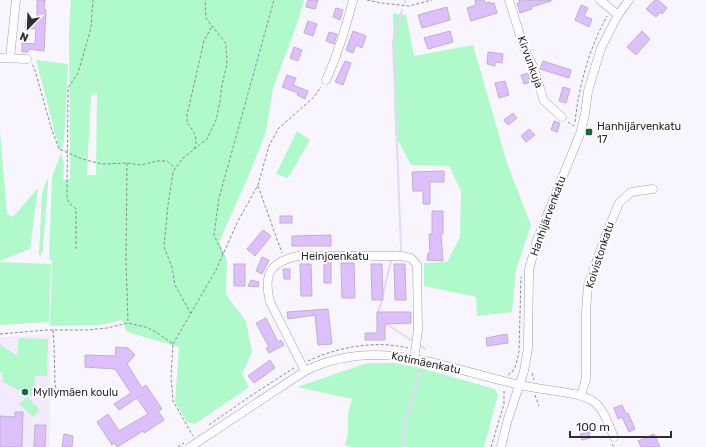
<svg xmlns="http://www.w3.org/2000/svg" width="706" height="447" viewBox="0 0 706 447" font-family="Rubik,sans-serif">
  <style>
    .built { fill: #f3ebfd }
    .green { fill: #aff9ca; fill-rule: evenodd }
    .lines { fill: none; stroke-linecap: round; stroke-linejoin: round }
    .stream { stroke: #e5d7f6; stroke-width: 2 }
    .building { fill: #debffe; stroke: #bcb2c8 }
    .minor-casing { stroke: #a69cb2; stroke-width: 9 }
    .path { stroke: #8e8a92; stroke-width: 1; stroke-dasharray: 3 2; stroke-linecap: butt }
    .minor { stroke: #fff; stroke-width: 8 }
    .poi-dot { fill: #0f6c40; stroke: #fff; stroke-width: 1.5 }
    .labels { text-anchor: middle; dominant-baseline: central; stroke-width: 4; stroke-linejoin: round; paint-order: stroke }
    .street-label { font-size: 11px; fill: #302c34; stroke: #fff }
    .poi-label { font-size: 11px; fill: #302c34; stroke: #fff; text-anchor: start }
  </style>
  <rect width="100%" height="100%" fill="#f9f5fe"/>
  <!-- built -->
  <path class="built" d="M50,335V447H0V337Z"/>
  <!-- green -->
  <g class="green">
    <path d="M71,0H304L298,21L273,88L266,132L249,175L219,242L227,260L226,295L246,321L252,352L242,374L249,387L195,424L187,422L175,402L179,347L127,332L122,320L100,325L50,326L52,261L49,260L52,177L61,153L64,163L63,180L70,179L69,29ZM97,92L96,175H87L91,95Z"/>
    <path d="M393,13L406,15L414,56L473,45L507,163L531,225L516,270L512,312L477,316L476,297L424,286V263L447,262L460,237L461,191L449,166L411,165L395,135Z"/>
    <path d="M36,60L68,64L64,140L60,152Z"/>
    <path d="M0,130L7,214L13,217L38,188L30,249L0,261Z"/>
    <path d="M297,131L310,140L288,178L276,174Z"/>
    <path d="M47,179L48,183L43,249L40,258L39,253L42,193Z"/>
    <path d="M0,262L51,264L49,322L0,325Z"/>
    <path d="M19,338L48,339L47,376H35L34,398L3,382L2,373L0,372V344L17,356Z"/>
    <path d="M367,363H394L421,368L495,389L498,395L484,447H351L345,445L348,433V415L352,399L297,387Z"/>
    <path d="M27,397L40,410L33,417L19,404Z"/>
  </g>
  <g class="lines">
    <!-- stream -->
    <g class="stream">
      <path d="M405,2V0"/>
      <path d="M400,251L401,249L393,41L402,10"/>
      <path d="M383,294L391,261"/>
      <path d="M378,319L377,317L382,299"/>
      <path d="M385,323L411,340"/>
      <path d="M421,346L425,349"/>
      <path d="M405,447L402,437L421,366"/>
    </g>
  </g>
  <!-- building -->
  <g class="building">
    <path d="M37,0H45L44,9L46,10L44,51L29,49L28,52H22V43L35,44L36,29L25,28L26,19L37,20Z"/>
    <path d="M308,0H318L315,9L306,7Z"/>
    <path d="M475,0H484L485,3L490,2V4L494,3L497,13L471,21L467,8L476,5Z"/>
    <path d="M519,0H551V1L531,7L532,9L520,13L517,3H520Z"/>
    <path d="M655,0H658L667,8L662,14L660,12L656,17L646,9Z"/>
    <path d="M581,5L588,8L584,16L592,19L589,27L575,20Z"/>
    <path d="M447,7L450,20L422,28L418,15Z"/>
    <path d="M336,8L343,10L340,20L333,17Z"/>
    <path d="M308,21L317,24L313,36L304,33Z"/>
    <path d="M353,31L366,36L362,48L356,45L353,53L346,50Z"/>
    <path d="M450,31L453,42L428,49L424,38Z"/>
    <path d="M642,31L650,39L636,55L627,47Z"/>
    <path d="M329,32L337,34L334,44L326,41Z"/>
    <path d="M294,47L302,50L298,61L290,58Z"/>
    <path d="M488,52L503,54L502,63L495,62V66L487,64Z"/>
    <path d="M345,61L351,63L343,85L335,82Z"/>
    <path d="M543,61L571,70L569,78L540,69Z"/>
    <path d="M528,73L531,82L524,84L521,75Z"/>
    <path d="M287,75L296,78L293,85L308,91L305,99L297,95L298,93L282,87Z"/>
    <path d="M505,81L509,95L499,98L495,83Z"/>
    <path d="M563,87L570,89L566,103L559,101Z"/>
    <path d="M513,113L517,118L508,125L504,120Z"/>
    <path d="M554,121L560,123L557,132L551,130Z"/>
    <path d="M529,129L535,135L526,142L521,136Z"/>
    <path d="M444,171V182H430V204H423V191H413L412,172Z"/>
    <path d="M432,211H443V234H441L443,261L427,260L428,253H430L429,234H432Z"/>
    <rect x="280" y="216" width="12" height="7"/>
    <path d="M263,230L271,236L255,256L247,249Z"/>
    <path d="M331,235V246H292V236Z"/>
    <path d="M262,257L269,260L262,274L256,271Z"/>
    <rect x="324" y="263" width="7" height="20"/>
    <path d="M341,263H354L355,298H342Z"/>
    <rect x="234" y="264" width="11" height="22"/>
    <path d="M300,264H311L312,296H301Z"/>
    <path d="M371,264H382L383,300H372Z"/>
    <path d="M394,264H405L406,300H395Z"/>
    <path d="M283,269H290V279H284Z"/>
    <path d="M251,280L259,282L258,287L248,286Z"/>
    <path d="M328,309L332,344L318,345L315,315L288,319L287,312Z"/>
    <path d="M377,312H411V323L385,324V340H365V333H377Z"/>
    <path d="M266,318L278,342L281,340L284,345L269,353L266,348L269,347L256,323Z"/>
    <path d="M507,334L508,343L487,346L486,338Z"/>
    <path d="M116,347L128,348L135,355L127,364L142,388L146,385L162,409L158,411L164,420L144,433L143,431L117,447L114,443L112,445L97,422L108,414L119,431L148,414L137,398L119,410L114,404L131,393L115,369L85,367V355L115,356Z"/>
    <path d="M270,360L275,368L254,383L248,376Z"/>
    <path d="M622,405L626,414L628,413L635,429L629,432L622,417L618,419L614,408Z"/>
    <path d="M15,412H23L22,447H0V416L15,417Z"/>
    <path d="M35,425H46L45,447H34Z"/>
    <path d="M589,432L590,438L582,440L580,434Z"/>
    <path d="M64,434L73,436L72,447H62Z"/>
    <path d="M654,434L660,447H641L638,441Z"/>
  </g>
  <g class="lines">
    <defs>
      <g id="minor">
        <path d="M509,0L524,48L533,66L544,101L562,117"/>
        <path d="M600,0L618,15"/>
        <path d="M0,58L27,59"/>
        <path d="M10,58L16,0"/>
        <path d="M326,80C338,54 346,27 353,0"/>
        <path d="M305,371L270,302C263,274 270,262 298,256H401L411,258L417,265L418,330L414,359"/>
        <path d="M581,395L586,379V312L588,285L607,232L619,203L631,192L653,189"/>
        <path d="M190,447L305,371C379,335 446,369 520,385C534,388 548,390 562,392C572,394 581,394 591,400C604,407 608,424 614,437"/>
        <path d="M501,447L508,419L524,371L528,348L529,270L537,240L580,134L585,114L588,91L601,48L618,15L629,0"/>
      </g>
    </defs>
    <!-- minor casing -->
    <use href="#minor" class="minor-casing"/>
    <!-- path -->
    <g class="path">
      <path d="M367,0L381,3L409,6L432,0"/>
      <path d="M32,65L34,67L51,127L59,149L82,159L102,164L127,163L141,165L157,161H167L175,168"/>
      <path d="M568,122L574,126"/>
      <path d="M575,122C579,85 589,49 607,16"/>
      <path d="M194,149C199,140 194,130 187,123V115L204,41L212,26"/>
      <path d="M127,163L126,261L128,322"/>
      <path d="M258,186L282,253"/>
      <path d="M76,249V209L69,203L67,196L68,88L78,73L91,28L93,0"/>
      <path d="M223,254L214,235L219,198L274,0"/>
      <path d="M191,314L175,285L172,267L164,247L168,205L173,172L182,159L207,139L216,120L220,102L222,85L227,64L226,44L206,18L205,0"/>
      <path d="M53,330L54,344L55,384L57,392"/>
      <path d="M0,334L47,330H86L107,328L128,323L146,327L156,332L173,344L171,377L173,401L193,436"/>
      <path d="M173,344L216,270L237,223L258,185L269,146L278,129L314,97L321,87"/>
      <path d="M308,361C338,347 375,340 408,348"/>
      <path d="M532,373L534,380"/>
      <path d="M508,375L513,371L516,365L519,351L521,277"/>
      <path d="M535,395L539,406"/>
      <path d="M209,425L249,397L294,368"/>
      <path d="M612,444L614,447"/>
      <path d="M178,447L184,443"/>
      <path d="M491,447L504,404V389"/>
    </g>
    <!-- minor -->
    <use href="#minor" class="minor"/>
  </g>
  <!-- markers -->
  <g class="poi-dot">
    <rect x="585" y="128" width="8" height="8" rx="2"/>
    <circle cx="25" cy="392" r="4"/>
  </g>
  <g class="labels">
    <!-- street labels -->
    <g class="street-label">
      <text transform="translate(530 62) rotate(70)">Kirvunkuja</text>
      <text transform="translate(548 216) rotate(-70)">Hanhijärvenkatu</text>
      <text transform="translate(600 255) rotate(-72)">Koivistonkatu</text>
      <text x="335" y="256">Heinjoenkatu</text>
      <text transform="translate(426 363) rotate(12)">Kotimäenkatu</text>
    </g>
    <!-- poi labels -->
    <g class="poi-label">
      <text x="597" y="126">Hanhijärvenkatu<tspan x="597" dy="13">17</tspan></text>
      <text x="33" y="392">Myllymäen koulu</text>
    </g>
  </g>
  <!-- north arrow -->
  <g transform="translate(28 28) rotate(203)" stroke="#ffffff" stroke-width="3" paint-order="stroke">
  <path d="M0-3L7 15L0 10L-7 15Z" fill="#302c34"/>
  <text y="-6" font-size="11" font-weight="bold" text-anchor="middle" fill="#302c34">N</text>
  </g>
  <!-- scale -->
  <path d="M570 431v6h101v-6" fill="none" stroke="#302c34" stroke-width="2"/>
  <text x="576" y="431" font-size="12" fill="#302c34" stroke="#ffffff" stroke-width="3" paint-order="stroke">100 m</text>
</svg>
